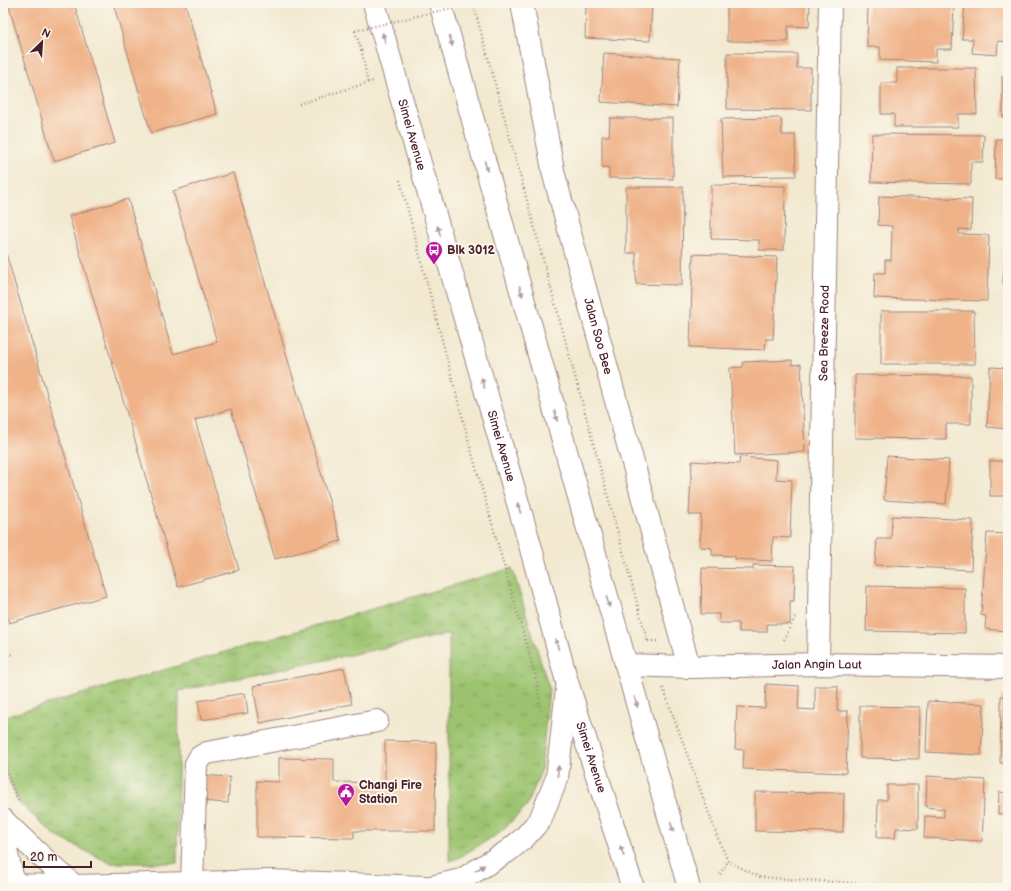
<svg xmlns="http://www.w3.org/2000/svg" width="1011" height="891" viewBox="0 0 1011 891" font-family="'Balsamiq Sans',sans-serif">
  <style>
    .grass { fill: url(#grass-tufts); stroke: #73724d }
    .building { fill: #f0b389 }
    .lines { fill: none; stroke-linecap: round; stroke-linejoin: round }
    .minor-casing { stroke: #9e847e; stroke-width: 24 }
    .major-casing { stroke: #9e847e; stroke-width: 24 }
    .path { stroke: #9e847e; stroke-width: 2.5; stroke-dasharray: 1 3; stroke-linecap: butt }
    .minor { stroke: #fff; stroke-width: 22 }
    .major { stroke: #fff; stroke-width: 22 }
    .path-bridge { stroke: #9e847e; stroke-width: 2.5; stroke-dasharray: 1 3; stroke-linecap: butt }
    .oneway { fill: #ae9aa0 }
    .labels { text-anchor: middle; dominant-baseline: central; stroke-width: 4; stroke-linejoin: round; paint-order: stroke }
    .street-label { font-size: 12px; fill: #4a1f2b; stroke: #fbf7ec }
    .poi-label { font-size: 12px; font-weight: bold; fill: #4a1f2b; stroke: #fbf7ec; text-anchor: start }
  </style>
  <defs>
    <pattern id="grass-tufts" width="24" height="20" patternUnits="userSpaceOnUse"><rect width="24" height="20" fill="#9cc46f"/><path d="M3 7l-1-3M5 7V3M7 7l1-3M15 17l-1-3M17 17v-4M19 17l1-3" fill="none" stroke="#819f5b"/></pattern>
  </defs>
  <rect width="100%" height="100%" fill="#fbf7ec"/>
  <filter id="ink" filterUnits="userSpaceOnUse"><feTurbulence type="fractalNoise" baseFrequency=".025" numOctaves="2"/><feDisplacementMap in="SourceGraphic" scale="8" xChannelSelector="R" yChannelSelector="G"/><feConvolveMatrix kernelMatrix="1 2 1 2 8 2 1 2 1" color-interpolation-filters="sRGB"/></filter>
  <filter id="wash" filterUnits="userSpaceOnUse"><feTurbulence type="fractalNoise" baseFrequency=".012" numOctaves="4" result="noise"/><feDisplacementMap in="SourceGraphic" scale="16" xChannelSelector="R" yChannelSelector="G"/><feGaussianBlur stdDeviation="0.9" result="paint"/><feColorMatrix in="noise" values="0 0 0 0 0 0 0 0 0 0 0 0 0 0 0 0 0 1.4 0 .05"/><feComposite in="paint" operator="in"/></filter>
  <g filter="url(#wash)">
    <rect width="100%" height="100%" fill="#f2e9d0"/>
    <!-- grass -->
    <path class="grass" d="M512,568L549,688L541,771L527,806L498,834L458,858L449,861V634L179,691L177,863H110L56,836L19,803L3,767V717Z"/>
    <g id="blocks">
      <!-- building -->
      <g class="building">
        <path d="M8,3H74L115,143L54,161Z"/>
        <path d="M113,3H185L217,114L151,133Z"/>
        <path d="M586,3H652L650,41L585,38Z"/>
        <path d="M727,3L810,4L809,27L788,26V42L727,41Z"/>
        <path d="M868,3L954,5L952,49H936V62L880,60V47H867Z"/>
        <path d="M965,3H1008V42L998,41L997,55L972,53L973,39H962Z"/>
        <path d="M604,53L680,58L677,107L601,102Z"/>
        <path d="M727,53L797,54V68H811V110L727,109Z"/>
        <path d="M897,68H976L977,114H958V127H894V114H881V83H897Z"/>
        <path d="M1002,76H1008V117H1003Z"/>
        <path d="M610,118H673V179L609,178V167H602V136H609Z"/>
        <path d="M781,118L782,135H795L796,176L723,177L721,119Z"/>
        <path d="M872,134L984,135L983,162H971V184L871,182Z"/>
        <path d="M996,139H1008V179H995Z"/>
        <path d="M233,173L341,541L275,559L231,409L195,420L239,570L178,587L69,216L128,199L173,354L217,342L173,191Z"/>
        <path d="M711,185L785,186L784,250H759V240L711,239Z"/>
        <path d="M626,187H683L682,285L636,284V253H626Z"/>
        <path d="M879,196L972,199L971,230L959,229V234L989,235L987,301L874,298L875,273H885V260H891L892,226L878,225Z"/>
        <path d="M1007,235H1008V285L1003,284Z"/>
        <path d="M3,243L106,596L9,623L3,601Z"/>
        <path d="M693,254L777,257L773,339H766L765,350L690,347Z"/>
        <path d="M881,311H974L975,364H881Z"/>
        <path d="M792,360V365L801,364L805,452L735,455L730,368L743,367V362Z"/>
        <path d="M990,367L1008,368V429L987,427Z"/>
        <path d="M855,375L971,376V424H946V439L855,438Z"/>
        <path d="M887,456L949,460L946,504L884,500Z"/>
        <path d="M740,457L777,460L776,479L792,480L790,538L773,537L772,561L735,559V556L712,555V548L700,547L701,515H689L692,461L739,464Z"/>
        <rect x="990" y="461" width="18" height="35"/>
        <path d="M892,516L973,520L971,570L875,565L877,539H891Z"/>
        <path d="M987,533L1008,534L1007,631L985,629L986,616L981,615Z"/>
        <path d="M753,565L795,566L794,601H790V624H767V632H739V623H719V614H701L702,568L753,569Z"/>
        <path d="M867,586L965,588V633L866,631Z"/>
        <path d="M344,668L352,704L260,723L253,686Z"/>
        <path d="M766,684L799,686L798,709L815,710V686H838L837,711H848L846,773L743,769L744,750L735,749L737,707L765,708Z"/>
        <path d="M245,693L248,713L201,720L198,701Z"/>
        <path d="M1001,696H1008V763H1000Z"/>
        <path d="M928,701L984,704L981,755L926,752Z"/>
        <path d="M860,706L920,707L919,759L860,758Z"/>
        <path d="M385,741L436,742L435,831H354V838L257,837V781L279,782V758L334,759V782L385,783Z"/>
        <path d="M201,775L230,777L228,803L200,801Z"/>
        <path d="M927,776L985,780L982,841L924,838L925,816L944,817V809L926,807Z"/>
        <path d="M887,785H918V829L896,828L895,838H877L878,800H887Z"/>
        <path d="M755,792L844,793L843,832L755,831Z"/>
        <path d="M999,792L1008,793V842L1006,841L1007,814H998Z"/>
      </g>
    </g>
  </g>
  <g filter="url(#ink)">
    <use href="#blocks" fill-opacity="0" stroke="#9e847e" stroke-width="1"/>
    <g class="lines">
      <defs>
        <g id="minor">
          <path id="s1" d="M522,3L554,175L689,667"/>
          <path id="s2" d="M818,664L830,3"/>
          <path id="s3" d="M626,665L689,667L818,664L1008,667"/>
          <path d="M3,820C26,843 50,864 74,886"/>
          <path d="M3,838L15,888"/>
          <path d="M192,883L196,764L200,757L207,753L377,721"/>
          <path d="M3,885L74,886L270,881L451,888"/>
        </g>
        <g id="major">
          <path id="s4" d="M374,3L530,545L567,682L633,888"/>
          <path d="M440,3L689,888"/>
          <path d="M432,887L461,880L508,851L524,838L540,820L557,778L567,689"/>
        </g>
      </defs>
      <!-- minor casing -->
      <use href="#minor" class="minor-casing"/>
      <!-- major casing -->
      <use href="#major" class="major-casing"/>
      <!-- path -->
      <g class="path">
        <path d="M467,3V4"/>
        <path d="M473,3L648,643"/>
        <path d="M355,31L362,52L368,84"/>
        <path d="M299,104L373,81"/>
        <path d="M400,180L471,450L536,678L541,710"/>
        <path d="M784,640L795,617"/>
        <path d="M648,641H659"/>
        <path d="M3,656L13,654"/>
        <path d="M663,688L719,841L728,861L759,877L925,888"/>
        <path d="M3,762L19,803"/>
        <path d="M720,874L728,861"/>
      </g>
      <!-- minor -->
      <use href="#minor" class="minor"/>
      <!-- major -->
      <use href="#major" class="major"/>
      <!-- path-bridge -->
      <path class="path-bridge" d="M355,31L467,4"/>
    </g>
    <!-- one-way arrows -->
    <defs><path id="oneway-solid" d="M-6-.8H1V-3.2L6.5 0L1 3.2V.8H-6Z"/></defs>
    <g class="oneway">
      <use href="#oneway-solid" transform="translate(384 38) rotate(-106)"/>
      <use href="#oneway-solid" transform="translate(451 41) rotate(74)"/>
      <use href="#oneway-solid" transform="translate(486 166) rotate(74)"/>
      <use href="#oneway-solid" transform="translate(439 231) rotate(-106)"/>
      <use href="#oneway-solid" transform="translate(521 291) rotate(74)"/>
      <use href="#oneway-solid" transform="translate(483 383) rotate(-106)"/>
      <use href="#oneway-solid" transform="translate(556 416) rotate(74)"/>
      <use href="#oneway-solid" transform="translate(519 508) rotate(-106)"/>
      <use href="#oneway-solid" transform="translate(608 602) rotate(74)"/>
      <use href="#oneway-solid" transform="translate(557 644) rotate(-105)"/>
      <use href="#oneway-solid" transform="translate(636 702) rotate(74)"/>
      <use href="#oneway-solid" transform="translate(558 771) rotate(-84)"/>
      <use href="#oneway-solid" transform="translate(672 827) rotate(74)"/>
      <use href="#oneway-solid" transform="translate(622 851) rotate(-108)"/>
      <use href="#oneway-solid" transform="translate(480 868) rotate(-32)"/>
    </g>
  </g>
  <!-- icons -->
  <defs>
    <symbol id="bus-pin" viewBox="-11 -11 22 30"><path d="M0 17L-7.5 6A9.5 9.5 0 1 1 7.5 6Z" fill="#b5179e" stroke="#fbf7ec"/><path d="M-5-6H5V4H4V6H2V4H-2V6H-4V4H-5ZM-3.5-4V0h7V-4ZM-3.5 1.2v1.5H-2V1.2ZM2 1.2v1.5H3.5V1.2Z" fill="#fff"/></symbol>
    <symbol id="civic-pin" viewBox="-11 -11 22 30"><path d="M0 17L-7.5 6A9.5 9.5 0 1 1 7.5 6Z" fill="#b5179e" stroke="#fbf7ec"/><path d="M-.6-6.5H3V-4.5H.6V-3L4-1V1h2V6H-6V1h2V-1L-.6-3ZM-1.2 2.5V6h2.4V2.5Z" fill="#fff"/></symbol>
  </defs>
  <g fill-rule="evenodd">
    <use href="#bus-pin" x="424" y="240" width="20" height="27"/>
    <use href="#civic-pin" x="336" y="782" width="20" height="27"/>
  </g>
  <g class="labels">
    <!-- street labels -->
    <g class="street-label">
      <text stroke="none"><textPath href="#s4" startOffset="137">Simei Avenue</textPath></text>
      <text stroke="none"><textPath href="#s2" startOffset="331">Sea Breeze Road</textPath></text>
      <text stroke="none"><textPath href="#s1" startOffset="342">Jalan Soo Bee</textPath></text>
      <text stroke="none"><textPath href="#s4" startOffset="461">Simei Avenue</textPath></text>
      <text stroke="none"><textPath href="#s3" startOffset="191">Jalan Angin Laut</textPath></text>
      <text stroke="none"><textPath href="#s4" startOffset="785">Simei Avenue</textPath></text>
    </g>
    <!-- poi labels -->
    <g class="poi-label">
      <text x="447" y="250">Blk 3012</text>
      <text x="359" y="785">Changi Fire<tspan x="359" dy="14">Station</tspan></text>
    </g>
  </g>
  <!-- margin -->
  <rect width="1011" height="891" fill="none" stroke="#fbf7ec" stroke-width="16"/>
  <!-- north arrow -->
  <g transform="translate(42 42) rotate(25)" stroke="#fbf7ec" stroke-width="3" paint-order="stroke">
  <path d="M0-3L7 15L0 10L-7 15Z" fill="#4a1f2b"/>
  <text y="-6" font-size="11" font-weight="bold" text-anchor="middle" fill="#4a1f2b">N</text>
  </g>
  <!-- scale -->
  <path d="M24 861v6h67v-6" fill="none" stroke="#4a1f2b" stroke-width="2"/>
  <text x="30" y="861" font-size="12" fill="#4a1f2b" stroke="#fbf7ec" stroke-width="3" paint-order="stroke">20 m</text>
</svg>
